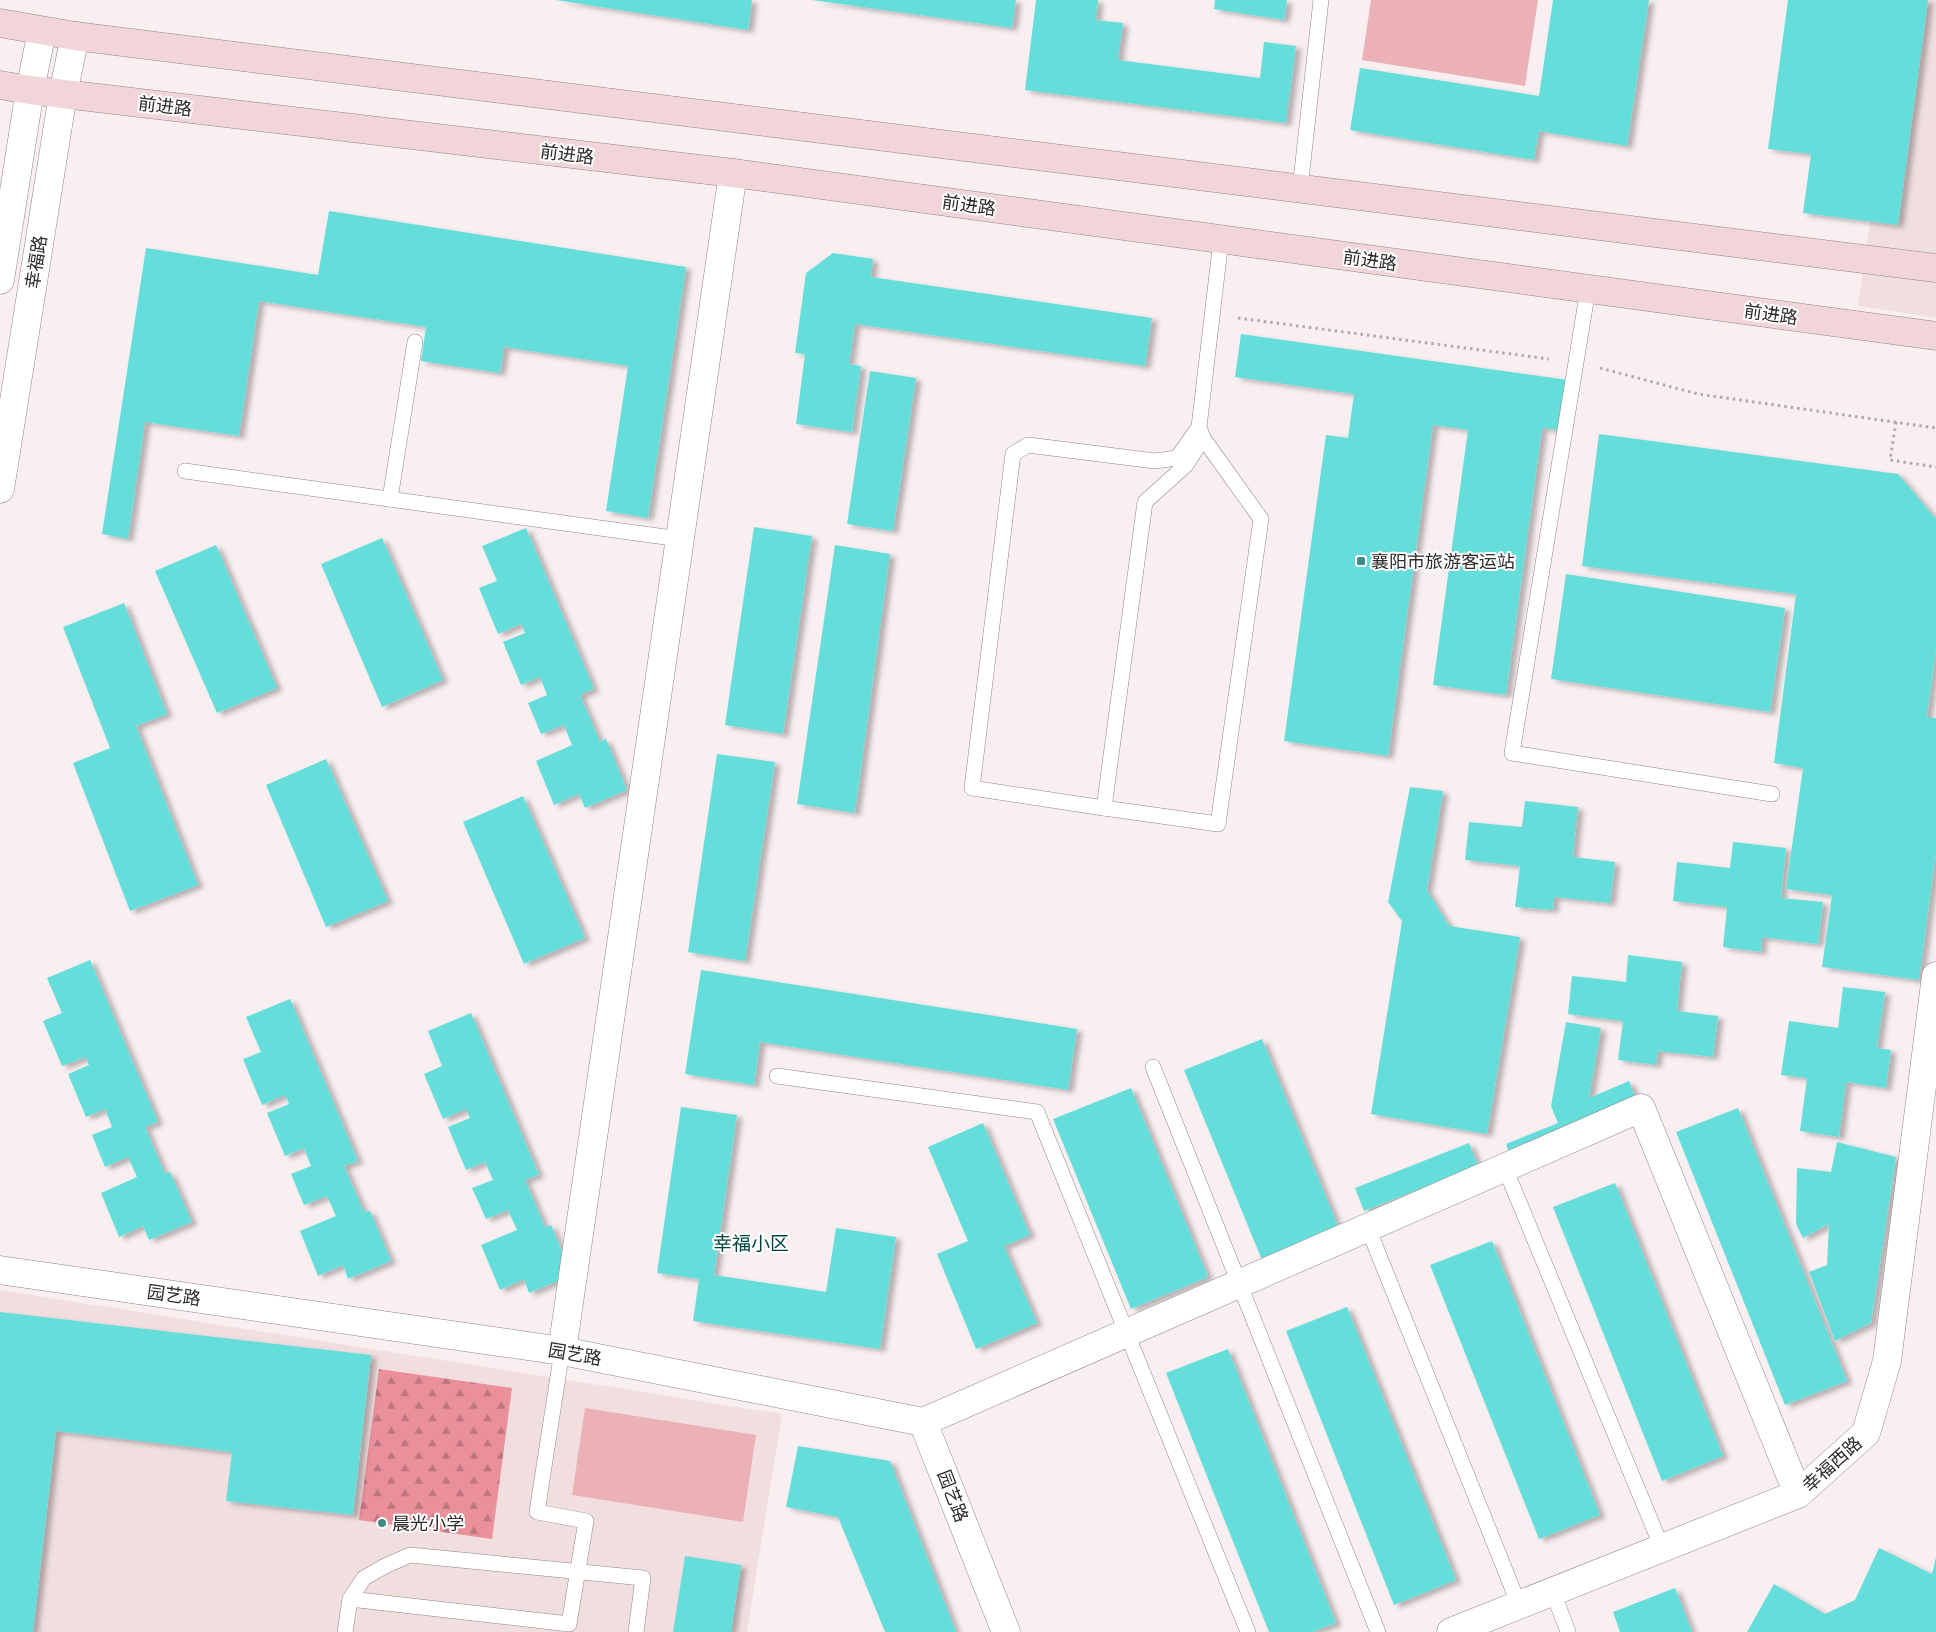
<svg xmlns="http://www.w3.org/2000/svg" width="1936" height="1632" viewBox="0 0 1936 1632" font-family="'DejaVu Sans','Noto Sans SC',sans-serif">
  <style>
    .built { fill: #f1dfe0 }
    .grass { fill: #ebb1b7 }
    .forest { fill: url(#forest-firs) }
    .building { fill: #65dedb; filter: url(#shadow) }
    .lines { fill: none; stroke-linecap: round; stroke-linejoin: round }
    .service-casing { stroke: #8e8686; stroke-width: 16 }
    .minor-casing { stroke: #8e8686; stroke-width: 29 }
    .tertiary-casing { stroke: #8e8686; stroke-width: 29 }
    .secondary-casing { stroke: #8e8686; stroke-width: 29 }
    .path { stroke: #b1a9aa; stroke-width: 3; stroke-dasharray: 2.5 4; stroke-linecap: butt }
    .service { stroke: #fff; stroke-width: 15 }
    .minor { stroke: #fff; stroke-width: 28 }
    .tertiary { stroke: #fff; stroke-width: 28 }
    .secondary { stroke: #f2d5d9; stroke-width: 28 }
    .poi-dot { fill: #418987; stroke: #fff; stroke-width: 2 }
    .labels { text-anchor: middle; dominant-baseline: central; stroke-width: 4; stroke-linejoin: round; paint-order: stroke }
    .street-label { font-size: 18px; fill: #2e2a2b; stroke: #fff }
    .poi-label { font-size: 18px; fill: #2e2a2b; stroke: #fff; text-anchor: start }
    .neighbourhood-label { font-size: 19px; fill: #024644; stroke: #fff }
  </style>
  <defs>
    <pattern id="forest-firs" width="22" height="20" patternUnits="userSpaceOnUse" patternTransform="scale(1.25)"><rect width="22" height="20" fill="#e9909b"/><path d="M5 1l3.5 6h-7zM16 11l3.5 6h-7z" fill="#bd767f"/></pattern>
    <filter id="shadow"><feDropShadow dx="5.5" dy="3" stdDeviation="2.5" flood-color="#0004"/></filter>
  </defs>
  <rect width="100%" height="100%" fill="#f9eff0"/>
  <!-- built -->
  <g class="built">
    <path d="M1903,0H1936V318L1858,306Z"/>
    <path d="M0,1290L782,1414L747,1632H0Z"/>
  </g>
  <!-- grass -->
  <g class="grass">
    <path d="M1371,0H1538L1525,86L1362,60Z"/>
    <path d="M585,1408L756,1435L743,1522L572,1495Z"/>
  </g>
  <!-- forest -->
  <path class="forest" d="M379,1369L512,1388L492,1539L359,1520Z"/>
  <!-- building -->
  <g class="building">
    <path d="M556,0H752L748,30Z"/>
    <path d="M812,0H1016L1012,28Z"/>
    <path d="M1036,0H1098L1096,20L1123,23L1118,60L1260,78L1264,42L1296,46L1286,123L1025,90Z"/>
    <path d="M1215,0H1287L1284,20L1214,9Z"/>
    <path d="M1553,0H1649L1627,146L1539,131L1534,160L1350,130L1360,68L1539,96Z"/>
    <path d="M1788,0H1928L1898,225L1803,213L1811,154L1768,149Z"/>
    <path d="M329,211L686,267L648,518L606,511L628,366L504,347L500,373L421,361L426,327L259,301L239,436L145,422L128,539L102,534L146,248L318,275Z"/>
    <path d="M833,253L873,259L871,277L1152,318L1145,366L855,324L849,364L861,366L852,432L796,424L805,354L795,353L806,273Z"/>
    <path d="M1241,334L1568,380L1561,430L1542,428L1506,695L1433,685L1468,430L1433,425L1388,756L1284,741L1326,435L1348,438L1354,394L1235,377Z"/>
    <path d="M870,371L916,378L893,531L847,524Z"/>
    <path d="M1599,434L1898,474L1936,519V650L1927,717L1936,718V852L1919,980L1822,967L1832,895L1786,889L1803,768L1774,763L1796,594L1582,566Z"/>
    <path d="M754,527L812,536L783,734L725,725Z"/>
    <path d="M526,528L594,689L580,695L600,742L606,739L627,790L585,808L579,794L554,805L536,761L572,745L564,725L541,734L528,703L547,695L540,677L521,685L503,642L525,633L521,624L498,634L479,588L497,581L482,546Z"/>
    <path d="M382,538L443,680L382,707L321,564Z"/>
    <path d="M216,545L277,688L217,713L155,571Z"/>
    <path d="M835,545L890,554L855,813L797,804Z"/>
    <path d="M1566,574L1785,608L1770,712L1551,679Z"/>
    <path d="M124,603L167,714L136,726L198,885L130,911L73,763L110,748L63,627Z"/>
    <path d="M717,754L775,762L745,961L688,952Z"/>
    <path d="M326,759L388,901L326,927L266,785Z"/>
    <path d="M1410,787L1443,791L1427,890L1449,926L1520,937L1487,1134L1371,1114L1402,921L1388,902Z"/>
    <path d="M523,796L585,938L524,964L463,822Z"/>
    <path d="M1525,801L1578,807L1573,857L1615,862L1610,903L1554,897L1553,910L1515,907L1520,866L1465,860L1469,822L1522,827Z"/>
    <path d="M1733,842L1786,848L1781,898L1823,902L1818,944L1762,937L1761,952L1723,947L1727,907L1673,901L1677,862L1730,868Z"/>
    <path d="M1628,955L1682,962L1677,1011L1718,1016L1713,1057L1658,1051L1656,1065L1618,1060L1623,1021L1568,1014L1572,976L1626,982Z"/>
    <path d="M90,960L158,1122L145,1127L165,1174L170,1172L192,1222L149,1240L143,1226L119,1237L101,1193L137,1177L128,1157L105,1167L92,1135L112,1127L105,1109L86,1117L68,1074L89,1065L86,1057L62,1066L43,1021L62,1013L47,978Z"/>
    <path d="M701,970L1077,1029L1068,1090L760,1042L754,1085L685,1074Z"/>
    <path d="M1843,987L1885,992L1877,1048L1891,1050L1886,1088L1846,1082L1839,1137L1800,1131L1807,1078L1781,1075L1789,1021L1838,1028Z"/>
    <path d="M290,999L358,1161L344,1166L364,1212L370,1211L391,1261L348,1279L343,1265L318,1276L300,1231L336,1216L327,1196L304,1205L291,1174L311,1166L304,1148L285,1156L267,1113L289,1104L285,1095L262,1105L243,1059L261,1052L246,1017Z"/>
    <path d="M471,1013L539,1175L525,1180L545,1227L551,1225L572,1275L529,1293L524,1279L500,1290L481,1245L517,1230L508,1210L486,1219L472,1188L493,1180L485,1162L466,1170L448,1127L470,1118L466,1109L443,1119L424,1074L442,1066L428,1031Z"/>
    <path d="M1566,1022L1601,1028L1589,1098L1629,1081L1637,1102L1509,1153L1506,1144L1558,1123L1551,1106Z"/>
    <path d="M1262,1039L1339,1229L1262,1260L1184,1070Z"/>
    <path d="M1131,1088L1208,1277L1131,1309L1053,1119Z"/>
    <path d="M681,1107L737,1115L714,1275L826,1292L836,1228L896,1237L880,1349L693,1321L699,1279L657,1273Z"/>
    <path d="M1738,1108L1847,1381L1785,1405L1676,1132Z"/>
    <path d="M983,1123L1030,1235L1004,1246L1037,1323L976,1349L937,1254L968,1241L928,1147Z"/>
    <path d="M1837,1142L1896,1157L1871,1323L1835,1341L1809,1272L1827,1265L1829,1224L1803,1238L1796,1224L1797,1168L1831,1172Z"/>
    <path d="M1469,1143L1478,1166L1364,1211L1355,1188Z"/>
    <path d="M1615,1183L1723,1456L1662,1481L1553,1207Z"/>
    <path d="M1492,1241L1600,1515L1539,1539L1430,1265Z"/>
    <path d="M1347,1307L1456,1580L1394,1605L1286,1331Z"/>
    <path d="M0,1312L371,1355L353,1515L226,1501L232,1452L56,1431L33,1632H0Z"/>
    <path d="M1228,1349L1336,1623L1312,1632H1269L1166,1373Z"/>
    <path d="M798,1446L890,1461L956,1632H885L838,1517L786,1507Z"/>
    <path d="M1879,1548L1932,1574L1936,1557V1632H1747L1774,1584L1825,1614L1855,1600Z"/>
    <path d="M685,1556L741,1565L731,1632H673Z"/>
    <path d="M1675,1588L1692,1632H1620L1613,1612Z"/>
  </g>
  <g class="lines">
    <defs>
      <g id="service">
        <path d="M1300,189L1321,0"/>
        <path d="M1588,289L1512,753L1772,794"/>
        <path d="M1199,427L1203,438L1186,465L1145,502L1104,808L972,788L1013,454L1028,445L1155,461L1177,458L1199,427L1221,240"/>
        <path d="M185,471L680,539"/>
        <path d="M390,499L415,342"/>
        <path d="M1104,808L1218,824L1261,519L1203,438"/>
        <path d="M1153,1067L1378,1632"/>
        <path d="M777,1076L1037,1112L1248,1632"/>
        <path d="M1505,1168L1662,1548"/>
        <path d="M1368,1228L1519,1605"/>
        <path d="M1553,1592L1568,1632"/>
        <path d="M350,1599L364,1578L385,1566L410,1555L643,1578L636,1632"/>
        <path d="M345,1632L350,1599L569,1624L586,1521L537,1512L562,1351"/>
      </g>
      <g id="minor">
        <path d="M0,1270L562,1351L923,1422L1006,1632"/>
        <path d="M562,1351L733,173"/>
        <path d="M923,1422L1641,1108L1798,1494"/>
        <path d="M1451,1632L1798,1494L1866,1433L1887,1361L1936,976"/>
      </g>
      <g id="tertiary">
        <path d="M0,280L30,90L42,31"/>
        <path d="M0,489L63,94L75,36"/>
      </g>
      <g id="secondary">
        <path d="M0,23L75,36L1936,268"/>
        <path d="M0,85L30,90L733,173L1936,336"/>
      </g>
    </defs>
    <!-- service casing -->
    <use href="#service" class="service-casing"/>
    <!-- minor casing -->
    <use href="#minor" class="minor-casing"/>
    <!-- tertiary casing -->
    <use href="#tertiary" class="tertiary-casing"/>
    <!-- secondary casing -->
    <use href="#secondary" class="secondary-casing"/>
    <!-- path -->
    <g class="path">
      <path d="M1238,318L1549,359"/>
      <path d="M1600,368L1698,394L1936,428"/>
      <path d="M1896,422L1890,460L1936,467"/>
    </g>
    <!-- service -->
    <use href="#service" class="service"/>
    <!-- minor -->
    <use href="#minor" class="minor"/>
    <!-- tertiary -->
    <use href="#tertiary" class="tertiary"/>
    <!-- secondary -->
    <use href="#secondary" class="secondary"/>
  </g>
  <!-- markers -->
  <g class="poi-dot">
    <rect x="1356" y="556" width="10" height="10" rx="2.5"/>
    <circle cx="382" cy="1523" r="5"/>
  </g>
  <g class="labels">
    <!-- street labels -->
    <g class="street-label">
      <text transform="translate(165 106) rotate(7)">前进路</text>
      <text transform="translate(567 154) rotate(7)">前进路</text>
      <text transform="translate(969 205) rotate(8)">前进路</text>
      <text transform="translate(1370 260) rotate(8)">前进路</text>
      <text transform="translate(36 262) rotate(-81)">幸福路</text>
      <text transform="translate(1771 314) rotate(8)">前进路</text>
      <text transform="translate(174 1295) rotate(8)">园艺路</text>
      <text transform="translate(575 1354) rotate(10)">园艺路</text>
      <text transform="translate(1832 1464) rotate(-42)">幸福西路</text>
      <text transform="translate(953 1496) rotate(69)">园艺路</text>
    </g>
    <!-- poi labels -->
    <g class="poi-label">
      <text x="1371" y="561">襄阳市旅游客运站</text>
      <text x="392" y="1523">晨光小学</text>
    </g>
    <!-- neighbourhood labels -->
    <g class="neighbourhood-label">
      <text x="751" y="1243">幸福小区</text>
    </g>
  </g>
</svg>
